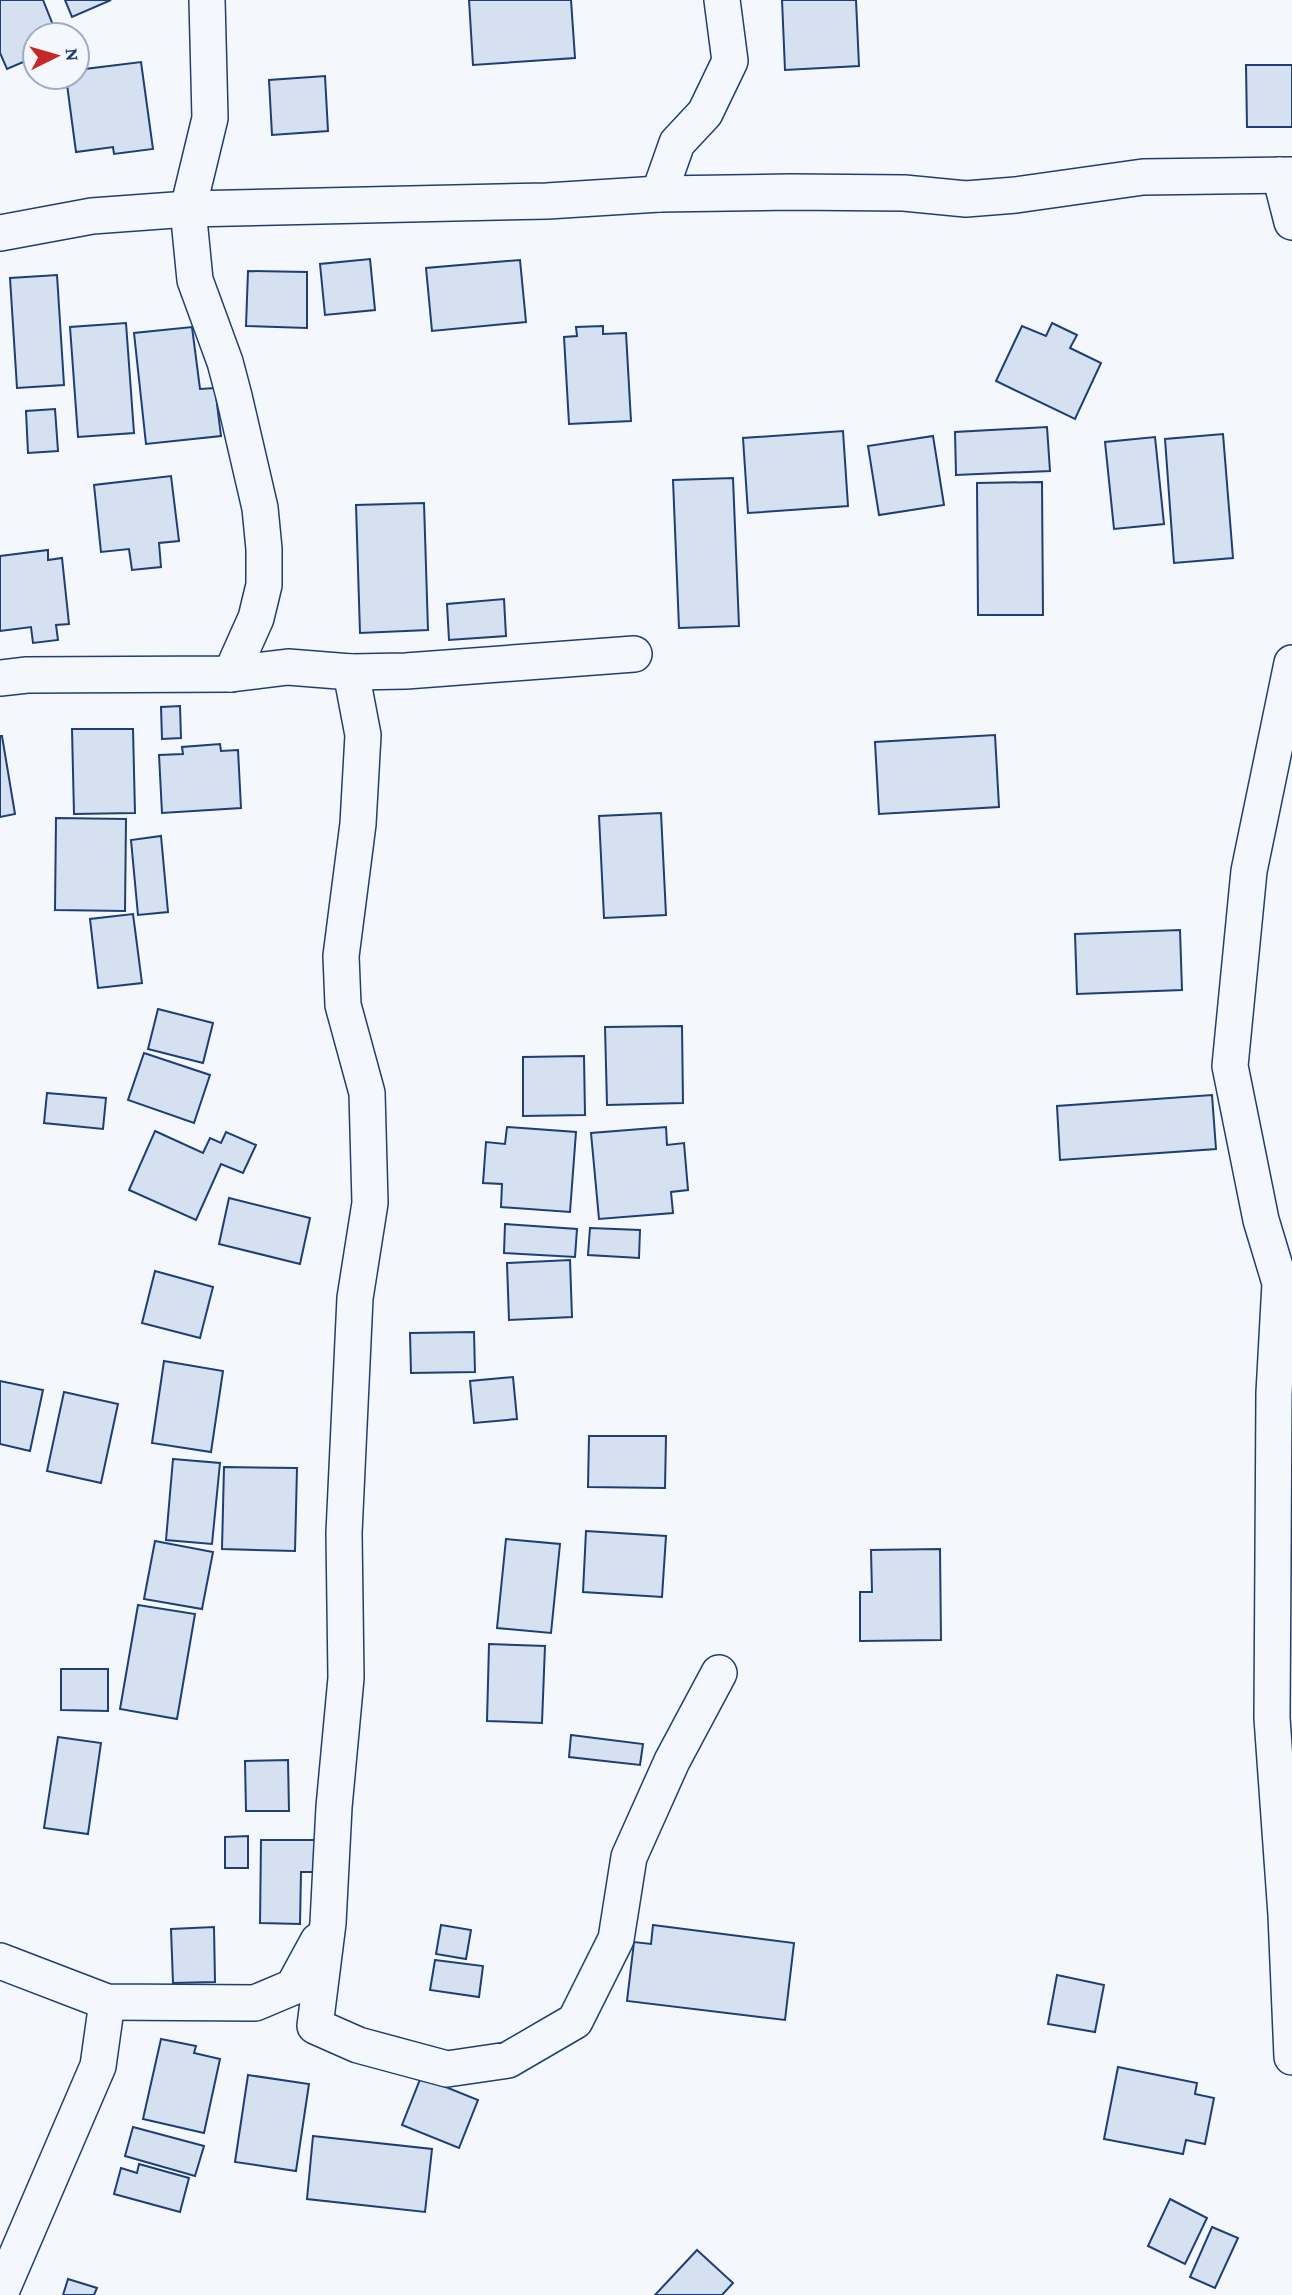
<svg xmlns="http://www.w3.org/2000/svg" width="1292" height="2295" viewBox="0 0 1292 2295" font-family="'Crimson Pro',serif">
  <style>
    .building { fill: #d5e0f0; stroke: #1d3f73; stroke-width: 2 }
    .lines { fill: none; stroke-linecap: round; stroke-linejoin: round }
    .street-casing { stroke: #1d3f73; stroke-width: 38 }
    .street { stroke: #f4f7fb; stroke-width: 35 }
  </style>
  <rect width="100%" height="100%" fill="#f4f7fb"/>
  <!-- building -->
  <g class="building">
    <path d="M0,0H43L57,35H35V57L7,69L0,53Z"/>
    <path d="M65,0H111L72,17Z"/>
    <path d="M469,0H571L575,58L473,65Z"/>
    <path d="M782,0H856L859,66L785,70Z"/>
    <path d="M141,62L153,149L114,154L113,147L76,152L66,77H77V70Z"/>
    <path d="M1246,65H1292V127H1247Z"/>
    <path d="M325,76L328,131L272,135L269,80Z"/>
    <path d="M370,259L375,310L325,315L320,264Z"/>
    <path d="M520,260L526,322L432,331L426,268Z"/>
    <path d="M248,271L307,272V328L246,326Z"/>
    <path d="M57,275L64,385L17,388L10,278Z"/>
    <path d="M126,323L134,433L78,437L70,327Z"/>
    <path d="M1052,323L1077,335L1070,348L1101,363L1075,419L996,381L1022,326L1046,336Z"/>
    <path d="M603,326V334L626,333L631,421L569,424L564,337L577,336L576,327Z"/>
    <path d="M192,327L200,389L215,388L221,436L146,444L134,333Z"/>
    <path d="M55,409L58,451L28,453L26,411Z"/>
    <path d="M1047,427L1050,471L956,475L955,432Z"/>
    <path d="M843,431L848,506L748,513L743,438Z"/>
    <path d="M1223,434L1233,558L1174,563L1165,439Z"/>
    <path d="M933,436L944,505L879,515L868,446Z"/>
    <path d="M1155,437L1164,524L1114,529L1105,442Z"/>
    <path d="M171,476L179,541L159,543L161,567L132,570L129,549L101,552L94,485Z"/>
    <path d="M733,478L739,626L679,628L673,480Z"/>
    <path d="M1042,482L1043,615H978L977,483Z"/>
    <path d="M424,503L428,630L360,633L356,505Z"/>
    <path d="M48,550V560L62,558L69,624L56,625L58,640L33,643L31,627L0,631V556Z"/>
    <path d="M504,599L506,636L449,640L447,604Z"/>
    <path d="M180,706L181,738L162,739L161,707Z"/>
    <path d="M72,729H133L135,813L74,814Z"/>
    <path d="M995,735L999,807L879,814L875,742Z"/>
    <path d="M0,736H2L15,814L0,817Z"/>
    <path d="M220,744L221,751L238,750L241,808L162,813L159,755L183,754L182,747Z"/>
    <path d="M661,813L666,915L604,918L599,816Z"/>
    <path d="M56,818L126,819L125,911L55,910Z"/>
    <path d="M161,836L168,912L138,915L131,840Z"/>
    <path d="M133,914L142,983L98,988L90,919Z"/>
    <path d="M1180,930L1182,990L1077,994L1075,934Z"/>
    <path d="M158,1009L213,1023L203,1063L148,1049Z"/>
    <path d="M682,1026L683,1103L607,1105L605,1027Z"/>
    <path d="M144,1053L210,1075L194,1123L128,1100Z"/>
    <path d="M584,1056L585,1115L523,1116V1057Z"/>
    <path d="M47,1093L106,1098L103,1129L44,1123Z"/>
    <path d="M1212,1095L1216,1149L1060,1160L1057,1106Z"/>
    <path d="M507,1127L576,1132L570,1212L501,1207L502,1184L483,1183L486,1142L505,1144Z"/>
    <path d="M666,1127L667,1145L684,1143L688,1190L671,1192L673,1213L599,1219L591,1133Z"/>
    <path d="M155,1131L203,1153L210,1138L221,1143L226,1132L256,1145L243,1173L221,1164L196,1220L129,1190Z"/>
    <path d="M229,1198L310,1218L300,1264L219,1244Z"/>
    <path d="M505,1224L577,1229L575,1257L504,1253Z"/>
    <path d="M590,1228L640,1230L639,1258L588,1255Z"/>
    <path d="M570,1260L572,1317L509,1320L507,1263Z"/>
    <path d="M155,1271L213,1287L200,1338L142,1323Z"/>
    <path d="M474,1332L475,1372L411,1373L410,1333Z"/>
    <path d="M164,1361L223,1371L211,1452L152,1443Z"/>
    <path d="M513,1377L517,1419L474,1423L470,1381Z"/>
    <path d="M0,1381L43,1390L30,1451L0,1444Z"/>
    <path d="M64,1392L118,1404L101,1483L47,1471Z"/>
    <path d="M589,1436H666L665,1488L588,1487Z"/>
    <path d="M173,1459L220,1463L212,1544L166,1540Z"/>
    <path d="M224,1467L297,1468L295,1551L222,1549Z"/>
    <path d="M586,1531L666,1536L662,1597L583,1592Z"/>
    <path d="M506,1539L560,1544L551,1633L497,1628Z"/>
    <path d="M155,1541L213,1552L202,1609L144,1599Z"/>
    <path d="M940,1549L941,1640L860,1641V1592H872L871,1550Z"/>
    <path d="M138,1605L195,1614L177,1719L120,1709Z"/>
    <path d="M489,1644L545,1646L542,1723L487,1721Z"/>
    <path d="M61,1669H108V1711L61,1710Z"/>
    <path d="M571,1735L643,1744L640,1765L569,1757Z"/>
    <path d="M58,1737L101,1743L88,1834L44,1828Z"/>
    <path d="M288,1760L289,1811H246L245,1761Z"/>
    <path d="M248,1836V1868H225V1837Z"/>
    <path d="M261,1840H318L319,1872H301L300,1924L260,1923Z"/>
    <path d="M441,1925L471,1930L466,1959L436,1954Z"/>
    <path d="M653,1925L794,1943L785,2020L627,2001L634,1942L651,1944Z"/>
    <path d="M214,1927L215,1982L173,1983L171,1929Z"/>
    <path d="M435,1960L483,1966L479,1997L430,1990Z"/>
    <path d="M1057,1975L1104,1985L1095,2032L1048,2024Z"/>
    <path d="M161,2039L196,2046L194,2053L220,2059L204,2133L143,2119Z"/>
    <path d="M1118,2067L1197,2083L1195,2094L1214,2098L1205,2144L1186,2140L1183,2154L1104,2139Z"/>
    <path d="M248,2075L309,2084L296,2171L235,2162Z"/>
    <path d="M421,2077L478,2100L459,2148L402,2125Z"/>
    <path d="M133,2127L204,2146L195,2176L125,2156Z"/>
    <path d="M313,2136L432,2149L425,2212L307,2199Z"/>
    <path d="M139,2164L189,2178L180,2212L114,2194L121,2168L137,2173Z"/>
    <path d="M1170,2199L1207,2218L1185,2264L1148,2246Z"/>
    <path d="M1212,2227L1238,2238L1215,2288L1190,2277Z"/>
    <path d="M697,2250L733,2283L722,2295H655Z"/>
    <path d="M68,2279L97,2288L94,2295H63Z"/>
  </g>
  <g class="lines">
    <defs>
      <g id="street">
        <path d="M207,0L210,118L188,209L195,280L225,362L234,396L260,508L264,549V585L256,618L231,674"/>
        <path d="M1280,175L1292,222"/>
        <path d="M659,194L677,143L705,113L730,61L722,0"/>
        <path d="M0,233L92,216L188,209L547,201L659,194L790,192L904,193L966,199L1016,195L1143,177L1292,175"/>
        <path d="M1292,663L1249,871L1230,1066L1261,1220L1280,1283L1274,1393L1272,1718L1286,1915L1292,2057"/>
        <path d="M351,672L363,735L358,824L341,956L343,1005L367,1093L370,1203L355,1298L344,1533L346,1678L334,1807L328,1923L315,2026L358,2045L447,2069L508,2060L575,2021L616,1939L629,1857L672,1761L719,1673"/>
        <path d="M0,678L27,675L231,674L288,667L351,672L406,671L634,654"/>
        <path d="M0,1961L107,2002L255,2003L293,1987L318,1941"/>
        <path d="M0,2294L98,2066L107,2002"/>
      </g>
    </defs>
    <!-- street casing -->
    <use href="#street" class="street-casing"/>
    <!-- street -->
    <use href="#street" class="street"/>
  </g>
  <!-- north arrow -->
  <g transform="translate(56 56) rotate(85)"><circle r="33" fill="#f4f7fb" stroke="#9eadc5" stroke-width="2"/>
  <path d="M0-5L12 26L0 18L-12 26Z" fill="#c62828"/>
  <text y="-10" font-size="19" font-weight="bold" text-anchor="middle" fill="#1d3f73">N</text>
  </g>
</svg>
